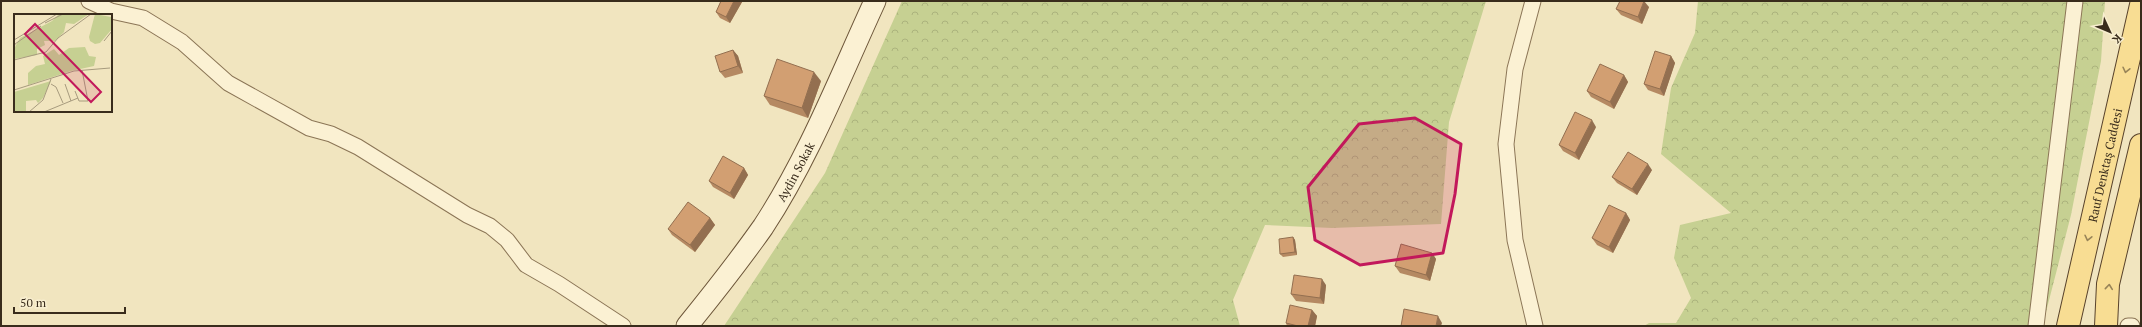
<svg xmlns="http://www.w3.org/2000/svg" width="2142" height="327" viewBox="0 0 2142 327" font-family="'PT Serif',serif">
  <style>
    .forest { fill: url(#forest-crowns) }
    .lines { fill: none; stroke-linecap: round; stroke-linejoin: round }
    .street-casing { stroke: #8b7556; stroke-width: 17 }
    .secondary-casing { stroke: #6d5639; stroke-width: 23 }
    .primary-casing { stroke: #58422b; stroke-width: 24 }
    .street { stroke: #fbf1d3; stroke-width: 15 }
    .secondary { stroke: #fbf1d3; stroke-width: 21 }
    .primary { stroke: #f8dd93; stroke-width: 22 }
    .wall { fill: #b58962 }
    .shaded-wall { fill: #936f50 }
    .building { fill: #d29f72; stroke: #936f50 }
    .oneway { stroke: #988458 }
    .marked { fill: #c2185b; fill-opacity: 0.2; stroke: #c2185b; stroke-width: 3; stroke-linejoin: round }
    .labels { text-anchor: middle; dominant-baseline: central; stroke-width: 3.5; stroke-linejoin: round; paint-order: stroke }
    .street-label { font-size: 12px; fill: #392c1c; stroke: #f8eecf }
    .inset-road { fill: none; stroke: #a79b7e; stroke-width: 1 }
    .view { fill: #c2185b; fill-opacity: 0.15; stroke: #c2185b; stroke-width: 2 }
    .inset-edge { fill: none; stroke: #392c1c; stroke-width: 2 }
  </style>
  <defs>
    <pattern id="forest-crowns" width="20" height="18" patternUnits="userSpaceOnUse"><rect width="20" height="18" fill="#c6d092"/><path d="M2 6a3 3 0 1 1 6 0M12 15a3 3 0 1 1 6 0" fill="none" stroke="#abb37d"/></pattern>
  </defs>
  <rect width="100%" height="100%" fill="#f1e5bf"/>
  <!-- forest -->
  <g class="forest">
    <path d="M902,1H1486L1449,122L1441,224L1332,228L1265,225L1233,300L1240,326H724L825,173Z"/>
    <path d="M1698,1H2105L2101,61L2071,215L2046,312L2034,326H1644L1649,323H1676L1691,298L1674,258L1680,225L1731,213L1661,154L1671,88L1695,33Z"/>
  </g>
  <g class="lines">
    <defs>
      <g id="street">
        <path d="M89,1L111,11L143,18L182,42L228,83L309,128L331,134L358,147L467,215L490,226L507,240L526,265L559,284L623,326"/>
        <path d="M1533,1L1515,69L1506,144L1515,240L1535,326"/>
        <path d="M2036,326L2075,1"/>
        <path d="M2128,326H2132"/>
      </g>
      <g id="secondary">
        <path id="s1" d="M687,326C713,294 739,261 763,227C809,157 840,77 875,1"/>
      </g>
      <g id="primary">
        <path id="s2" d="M2068,326L2141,5"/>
        <path d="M2106,326L2108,284L2141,145"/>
      </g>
    </defs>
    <!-- street casing -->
    <use href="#street" class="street-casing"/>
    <!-- secondary casing -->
    <use href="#secondary" class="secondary-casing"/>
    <!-- primary casing -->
    <use href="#primary" class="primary-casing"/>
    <!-- street -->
    <use href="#street" class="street"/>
    <!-- secondary -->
    <use href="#secondary" class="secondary"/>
    <!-- primary -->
    <use href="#primary" class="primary"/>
  </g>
  <!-- wall -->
  <g class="wall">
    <path d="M721,1H741L742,2L730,23L720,18L716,12Z"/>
    <path d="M1649,7L1642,24L1621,15L1616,9Z"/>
    <path d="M733,50L738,56L743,73L725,78L720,72Z"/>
    <path d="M1671,56L1675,63L1664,96L1648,90L1644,84Z"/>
    <path d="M1624,75L1628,82L1614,109L1591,97L1587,91Z"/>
    <path d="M821,81L808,118L770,105L764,96Z"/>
    <path d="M1596,127L1579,160L1563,151L1559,145Z"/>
    <path d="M744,168L748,175L734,199L713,187L709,181Z"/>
    <path d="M1652,170L1637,195L1617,183L1612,177Z"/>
    <path d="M1626,213L1630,220L1613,253L1597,245L1592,238Z"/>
    <path d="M710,218L715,225L695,252L672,235L668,229Z"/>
    <path d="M1293,237L1295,240L1297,255L1283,257L1280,254Z"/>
    <path d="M1432,253L1436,259L1430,281L1400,273L1395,266Z"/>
    <path d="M1326,285L1324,304L1296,301L1291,294Z"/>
    <path d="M1312,310L1317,316L1315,326H1287L1286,323Z"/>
  </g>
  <!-- shaded-wall -->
  <g class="shaded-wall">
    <path d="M734,1H741L742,2L730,23L726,17Z"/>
    <path d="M1644,1L1649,7L1642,24L1638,17Z"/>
    <path d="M733,50L738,56L743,73L738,66Z"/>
    <path d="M1671,56L1675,63L1664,96L1660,89Z"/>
    <path d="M814,72L821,81L808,118L802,108Z"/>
    <path d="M1624,75L1628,82L1614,109L1610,102Z"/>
    <path d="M1592,120L1596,127L1579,160L1575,153Z"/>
    <path d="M1648,164L1652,170L1637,195L1632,189Z"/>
    <path d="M744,168L748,175L734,199L730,193Z"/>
    <path d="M1626,213L1630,220L1613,253L1609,247Z"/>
    <path d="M710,218L715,225L695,252L690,245Z"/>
    <path d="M1293,237L1295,240L1297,255L1295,252Z"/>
    <path d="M1432,253L1436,259L1430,281L1426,275Z"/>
    <path d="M1322,279L1326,285L1324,304L1320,298Z"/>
    <path d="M1312,310L1317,316L1315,326H1308Z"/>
    <path d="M1438,316L1442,323L1441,326H1436Z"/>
  </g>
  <!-- building -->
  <g class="building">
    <path d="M721,1H734L726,17L716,12Z"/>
    <path d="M1620,1H1644L1638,17L1616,9Z"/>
    <path d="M733,50L738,66L720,72L715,56Z"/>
    <path d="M1655,51L1671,56L1660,89L1644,84Z"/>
    <path d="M777,59L814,72L802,108L764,96Z"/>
    <path d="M1600,64L1624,75L1610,102L1587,91Z"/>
    <path d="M1575,112L1592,120L1575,153L1559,145Z"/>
    <path d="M1628,152L1648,164L1632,189L1612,177Z"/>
    <path d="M723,156L744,168L730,193L709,181Z"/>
    <path d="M688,202L710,218L690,245L668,229Z"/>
    <path d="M1609,205L1626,213L1609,247L1592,238Z"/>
    <path d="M1293,237L1295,252L1280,254L1279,239Z"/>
    <path d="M1401,244L1432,253L1426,275L1395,266Z"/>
    <path d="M1294,275L1322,279L1320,298L1291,294Z"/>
    <path d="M1290,305L1312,310L1308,326H1298L1286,323Z"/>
    <path d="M1404,309L1438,316L1436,326H1401Z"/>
  </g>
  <!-- one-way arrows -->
  <defs><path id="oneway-chevron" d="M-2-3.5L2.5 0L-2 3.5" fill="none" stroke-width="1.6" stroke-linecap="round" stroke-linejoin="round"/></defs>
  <g class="oneway">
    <use href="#oneway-chevron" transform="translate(2126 70) rotate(103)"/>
    <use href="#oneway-chevron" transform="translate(2088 238) rotate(103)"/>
    <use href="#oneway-chevron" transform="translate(2109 287) rotate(-84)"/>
  </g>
  <!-- marked area -->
  <path class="marked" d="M1415,118L1461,144L1455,194L1443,253L1360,265L1315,240L1308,187L1359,124Z"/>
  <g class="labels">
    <!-- street labels -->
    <g class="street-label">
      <text stroke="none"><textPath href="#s2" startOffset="165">Rauf Denktaş Caddesi</textPath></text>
      <text stroke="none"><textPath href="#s1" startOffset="189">Aydin Sokak</textPath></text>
    </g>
  </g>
  <!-- overview -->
  <g transform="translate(14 14)">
    <rect width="98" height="98" fill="#f1e5bf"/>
    <path d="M45,0H75L60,10L52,9L50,18L41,27H30L31,31L23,35V41L0,45L1,33L6,24L38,7ZM81,0L97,3L98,15L86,29L81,30L76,27L75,23ZM71,33L75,42L82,43L80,52L57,57L14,71V59L22,52L31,50L29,42L40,35L45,41L55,34ZM37,67L29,84L24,89L22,86L12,87V98H0V78Z" fill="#c6d092"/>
    <path class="inset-road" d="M31,9L49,0M0,26L43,0M90,27L98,17M0,34L1,30L27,12M0,46L32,38L44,24L77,0M37,70L42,73L49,89M51,70L57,87M0,76L60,57L96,54M61,77L65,87H74L68,56M15,98L29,86L37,65M30,98L64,84"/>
    <path class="view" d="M21,10L87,78L77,88L11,20Z"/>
    <rect width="98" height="98" class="inset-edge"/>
  </g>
  <!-- border -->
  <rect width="2142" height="327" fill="none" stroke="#392c1c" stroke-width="4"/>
  <!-- north arrow -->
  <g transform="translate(2110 32) rotate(134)" stroke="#f8eecf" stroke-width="3" paint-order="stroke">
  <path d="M0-3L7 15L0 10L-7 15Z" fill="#392c1c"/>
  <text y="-6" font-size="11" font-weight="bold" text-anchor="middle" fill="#392c1c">K</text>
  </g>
  <!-- scale -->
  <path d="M14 307v6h111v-6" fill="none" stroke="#392c1c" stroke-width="2"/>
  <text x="20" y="307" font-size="12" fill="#392c1c" stroke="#f8eecf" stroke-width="3" paint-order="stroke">50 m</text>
</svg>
